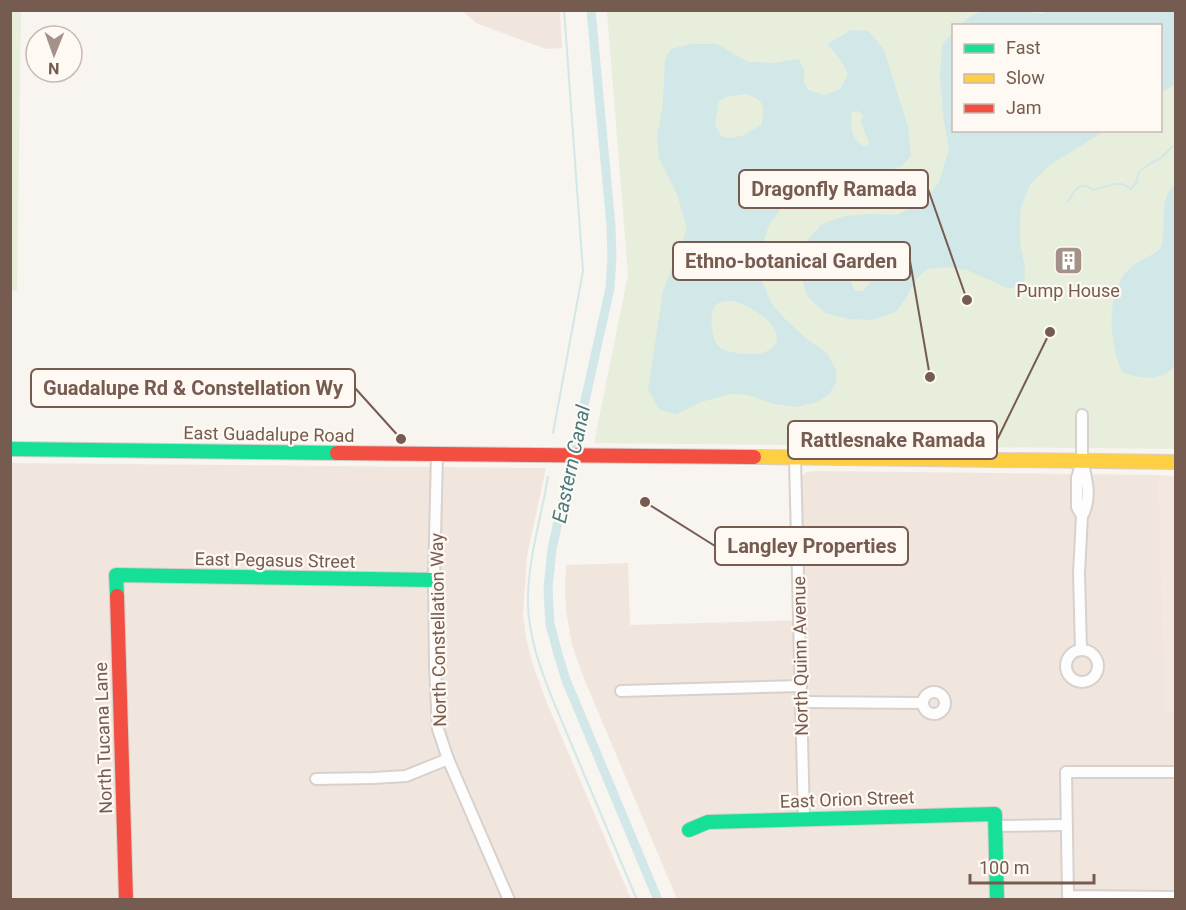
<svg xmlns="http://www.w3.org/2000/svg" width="1186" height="910" viewBox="0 0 1186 910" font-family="Roboto,sans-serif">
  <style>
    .residential { fill: #f0e6de }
    .commercial { fill: #f4e7e2 }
    .green { fill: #e7eedc; fill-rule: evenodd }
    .water { fill: #d2e7e8; fill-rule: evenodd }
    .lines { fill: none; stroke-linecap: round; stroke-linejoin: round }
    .stream { stroke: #d2e7e8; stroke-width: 2 }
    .canal { stroke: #d2e7e8; stroke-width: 9 }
    .street-casing { stroke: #d7d1ce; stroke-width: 14 }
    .fast-casing { stroke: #d8d0cc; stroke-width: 16 }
    .slow-casing { stroke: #d8d0cc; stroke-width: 16 }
    .jam-casing { stroke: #d8d0cc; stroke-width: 16 }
    .street { stroke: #fefdfd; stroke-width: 10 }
    .fast { stroke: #16e098; stroke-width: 14 }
    .slow { stroke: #ffcf43; stroke-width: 14 }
    .jam { stroke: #f24e42; stroke-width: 14 }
    .labels { text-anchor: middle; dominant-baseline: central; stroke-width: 4.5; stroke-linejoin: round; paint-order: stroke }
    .poi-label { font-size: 18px; fill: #765b50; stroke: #fef9f3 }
    .street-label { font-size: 18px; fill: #765b50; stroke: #fef9f3 }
    .water-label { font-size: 20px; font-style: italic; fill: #477b7f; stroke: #fef9f3 }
    .leader { fill: none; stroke: #765b50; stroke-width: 2 }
    .callout-dot { fill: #765b50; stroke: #fef9f3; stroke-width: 2 }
    .callout { fill: #fef9f3; stroke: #765b50; stroke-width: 2 }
    .callout-label { font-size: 20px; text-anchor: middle; font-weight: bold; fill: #765b50 }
  </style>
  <rect width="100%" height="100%" fill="#f8f4f0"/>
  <!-- residential -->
  <g class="residential">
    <path d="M463,11H560L562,48L546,49L476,23Z"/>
    <path d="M11,463L546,468L527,556L523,614L526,638L533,665L547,703L631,899L11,900Z"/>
    <path d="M816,471L1159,475L1166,710L1176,711L1175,899H677L583,676L572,645L566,611L565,588L566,565L628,563L630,625L805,620L802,479L804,474L807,472Z"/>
  </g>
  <!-- commercial -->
  <path class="commercial" d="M1159,475L1175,476V711L1166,710Z"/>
  <!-- green -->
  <g class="green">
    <path d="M21,11L17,291L10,290V11Z"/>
    <path d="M607,11H1175V449L594,443L628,275ZM954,26H1160V130H954Z"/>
  </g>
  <!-- water -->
  <g class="water">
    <path d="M1014,10L1041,14L1047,10L1175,11L1176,81L1174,85L1161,93L1160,26L960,25C976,8 993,10 1014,10Z"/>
    <path d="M851,30L869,31L884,50L908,127L911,156L901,167L872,175L832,181L786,202L769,225L760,252L762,281L771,303L785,319L808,340L827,353L836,369V383L829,394L817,402L796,407L774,404L748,395L730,394L701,402L677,414L660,410L648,390L663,291L687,229L677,194L659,158L657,137L663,102L665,59L671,49L691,44H717L748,62L775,63L799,59L804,70V82L808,90L825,95L840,89L848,74L840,59L827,44ZM746,94C765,100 766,107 761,125L744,135L732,138L721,136L715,124L719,101L726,97ZM858,111L863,115L861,122L869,143L866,147C851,142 850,125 852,112ZM735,301C749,307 764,314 773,327C785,345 767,355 751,354C741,354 727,353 719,347C712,341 709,315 714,307C719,300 728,301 735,301Z"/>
    <path d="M953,32L954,130L1102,131L1100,134L1051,164L1031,183L1021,206L1020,224V243L1025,267L1024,283L1009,289L967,270L946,267L927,269L917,278L906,298L896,312L871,320L849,319L825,313L807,296L800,272L802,246L822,224L845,216L869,214L897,215L926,199L939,182L949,149L943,115L940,76L942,45ZM877,248L883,255L884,267C880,271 875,275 872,280C865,287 867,292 855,291C847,279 853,265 858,253L867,249Z"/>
    <path d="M1175,184V365C1163,382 1140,379 1122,372C1109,344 1105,292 1129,269C1137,260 1151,257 1160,249C1169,229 1156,202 1175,184Z"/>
  </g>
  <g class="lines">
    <!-- stream -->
    <g class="stream">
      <path d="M1068,201C1075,191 1080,179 1093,190C1105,188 1120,178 1131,189L1136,183L1139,172L1151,163L1161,158L1173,146H1176"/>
      <path d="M553,433L583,271L564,10"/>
      <path d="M548,477C541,519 527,562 528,605C529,637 540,668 552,698L637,900"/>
    </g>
    <!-- canal -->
    <path class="canal" d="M591,10L611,226L612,257L610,288L552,549L548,589L550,624L558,654L566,680L658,900"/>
    <defs>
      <g id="street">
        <path d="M1082,415V461L1077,478V507L1082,516"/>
        <path d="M437,454L434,580L435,666L438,729L448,759L509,900"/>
        <path d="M795,459L804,818"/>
        <circle cx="1082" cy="666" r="16"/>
        <path d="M1081,650L1079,573L1082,516C1092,500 1087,479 1082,461"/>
        <path d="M621,691L801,686"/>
        <circle cx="934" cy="703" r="11"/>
        <path d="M801,702L923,703"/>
        <path d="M1176,772H1066L1068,896L1176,897"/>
        <path d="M316,779L373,778L406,776L448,759"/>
        <path d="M996,826L1066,825"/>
      </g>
      <g id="fast">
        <path d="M10,449L337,453"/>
        <path d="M117,596L116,575L434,580"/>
        <path d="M689,830L708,822L995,814L997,900"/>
      </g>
      <path id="slow" d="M754,457L1176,462"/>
      <g id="jam">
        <path d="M337,453L754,457"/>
        <path d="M117,596L126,900"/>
      </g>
    </defs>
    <!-- street casing -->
    <use href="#street" class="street-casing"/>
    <!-- fast casing -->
    <use href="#fast" class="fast-casing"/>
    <!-- slow casing -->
    <use href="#slow" class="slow-casing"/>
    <!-- jam casing -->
    <use href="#jam" class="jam-casing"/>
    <!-- street -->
    <use href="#street" class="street"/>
    <!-- fast -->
    <use href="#fast" class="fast"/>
    <!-- slow -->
    <use href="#slow" class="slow"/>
    <!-- jam -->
    <use href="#jam" class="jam"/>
  </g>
  <!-- icons -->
  <defs>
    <symbol id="building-square" viewBox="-11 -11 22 22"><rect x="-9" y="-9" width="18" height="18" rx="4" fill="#a49188" stroke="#fef9f3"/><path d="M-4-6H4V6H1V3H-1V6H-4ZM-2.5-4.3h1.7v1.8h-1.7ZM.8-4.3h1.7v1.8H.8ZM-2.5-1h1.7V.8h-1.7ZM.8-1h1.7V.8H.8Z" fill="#fff"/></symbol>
  </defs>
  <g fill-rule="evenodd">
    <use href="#building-square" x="1052" y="244" width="33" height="33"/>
  </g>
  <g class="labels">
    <!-- poi labels -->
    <g class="poi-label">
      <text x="1068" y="290">Pump House</text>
    </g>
    <!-- street labels -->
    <g class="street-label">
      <text transform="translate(269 434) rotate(1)">East Guadalupe Road</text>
      <text transform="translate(275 560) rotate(1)">East Pegasus Street</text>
      <text transform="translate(438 630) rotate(-91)">North Constellation Way</text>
      <text transform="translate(800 656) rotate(-91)">North Quinn Avenue</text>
      <text transform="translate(103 738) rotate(-92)">North Tucana Lane</text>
      <text transform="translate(847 799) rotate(-2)">East Orion Street</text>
    </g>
    <!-- water labels -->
    <g class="water-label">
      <text transform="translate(571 464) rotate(-78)">Eastern Canal</text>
    </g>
  </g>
  <!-- callouts -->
  <path class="leader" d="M967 300L928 189M930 377L910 261M401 439L355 388M1050 332L997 440M645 502L715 546"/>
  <g class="callout-dot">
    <circle cx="967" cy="300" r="6"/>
    <circle cx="930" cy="377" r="6"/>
    <circle cx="401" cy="439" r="6"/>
    <circle cx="1050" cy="332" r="6"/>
    <circle cx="645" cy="502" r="6"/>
  </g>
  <g class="callout">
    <rect x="739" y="170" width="189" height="38" rx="6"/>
    <rect x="673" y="242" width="237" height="38" rx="6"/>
    <rect x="31" y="369" width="324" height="38" rx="6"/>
    <rect x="788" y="421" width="209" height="38" rx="6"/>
    <rect x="715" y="527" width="193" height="38" rx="6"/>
  </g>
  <g class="callout-label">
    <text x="834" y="196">Dragonfly Ramada</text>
    <text x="791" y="268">Ethno-botanical Garden</text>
    <text x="193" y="395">Guadalupe Rd &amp; Constellation Wy</text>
    <text x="893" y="447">Rattlesnake Ramada</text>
    <text x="812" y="553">Langley Properties</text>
  </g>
  <!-- border -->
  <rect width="1186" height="910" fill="none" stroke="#765b50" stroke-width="24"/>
  <!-- legend -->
  <rect x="952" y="24" width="210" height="108" fill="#fef9f3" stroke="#c8bab2" stroke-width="1.5"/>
  <rect x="964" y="44" width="30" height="9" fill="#16e098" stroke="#c8bab2" stroke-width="1.5"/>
  <text x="1006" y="54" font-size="18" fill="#765b50">Fast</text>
  <rect x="964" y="74" width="30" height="9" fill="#ffcf43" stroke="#c8bab2" stroke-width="1.5"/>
  <text x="1006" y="84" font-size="18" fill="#765b50">Slow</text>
  <rect x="964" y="104" width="30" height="9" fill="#f24e42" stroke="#c8bab2" stroke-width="1.5"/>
  <text x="1006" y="114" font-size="18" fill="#765b50">Jam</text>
  <!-- north arrow -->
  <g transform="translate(54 54) rotate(181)"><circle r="28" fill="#fef9f3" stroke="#c8bab2" stroke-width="1.5"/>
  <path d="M0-4.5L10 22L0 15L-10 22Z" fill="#a49188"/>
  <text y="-9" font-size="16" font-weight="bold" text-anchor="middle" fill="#765b50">N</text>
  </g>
  <!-- scale -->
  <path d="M970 874v9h124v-9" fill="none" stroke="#765b50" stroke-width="3"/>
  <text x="979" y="874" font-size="18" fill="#765b50" stroke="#fef9f3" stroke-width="4.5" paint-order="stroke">100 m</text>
</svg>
